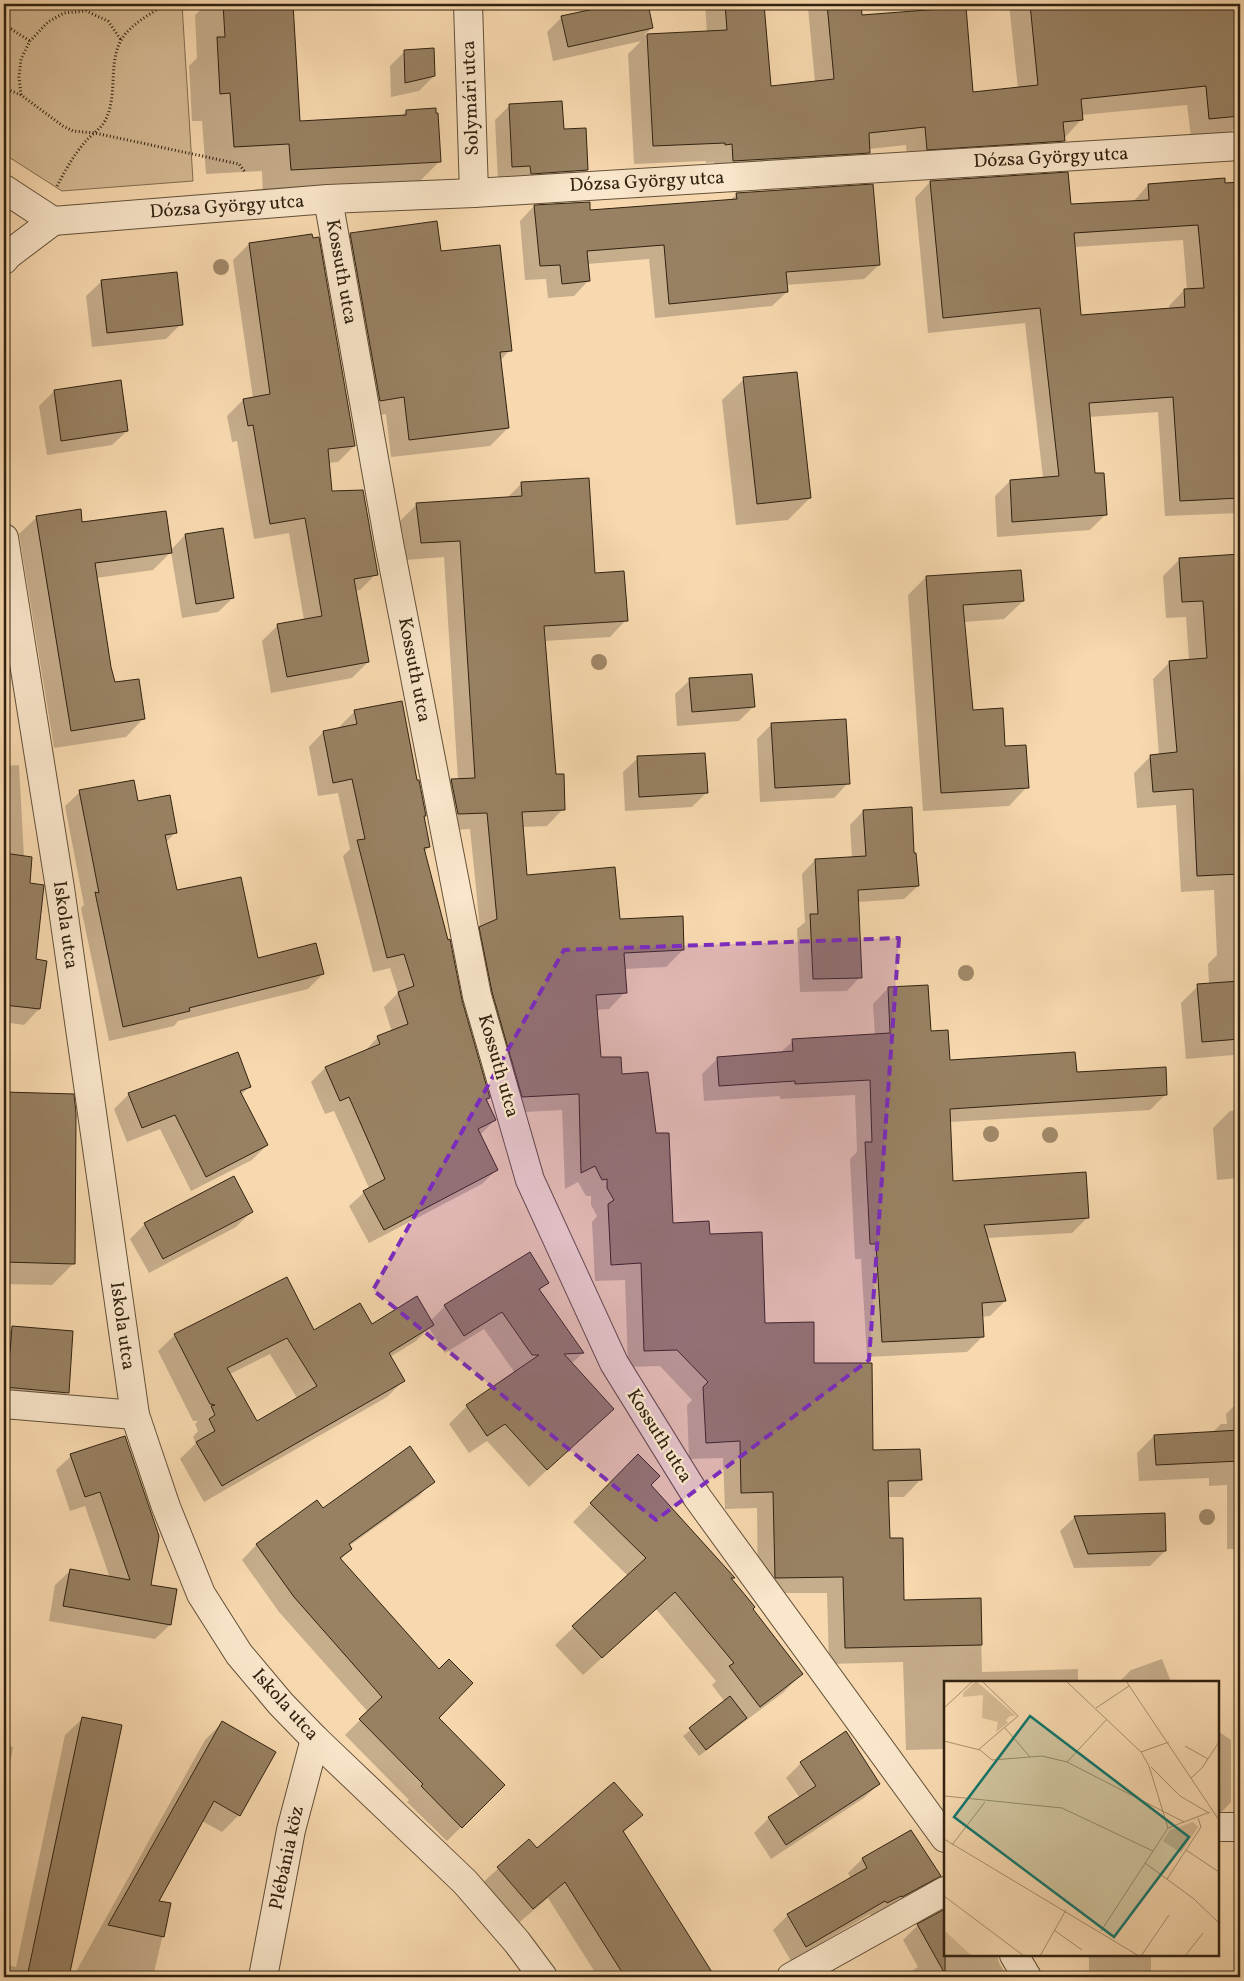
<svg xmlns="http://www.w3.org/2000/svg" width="1244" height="1981" viewBox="0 0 1244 1981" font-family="Vollkorn,serif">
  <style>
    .green { fill: #d6ba94; stroke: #836e52 }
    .shadow { fill: #0003; fill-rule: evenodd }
    .building { fill: #988163; stroke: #302210; fill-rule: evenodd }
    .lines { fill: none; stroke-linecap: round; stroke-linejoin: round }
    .pedestrian-casing { stroke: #625038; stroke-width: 30 }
    .minor-casing { stroke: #625038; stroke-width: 30 }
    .path { stroke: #302210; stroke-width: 3; stroke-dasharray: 1 2.5; stroke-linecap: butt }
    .pedestrian { stroke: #fae6cb; stroke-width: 28 }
    .minor { stroke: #fae6cb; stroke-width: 28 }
    .tree { fill: #a1896a }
    .marked { fill: #7b2cbf; fill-opacity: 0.2; stroke: #7b2cbf; stroke-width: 4; stroke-dasharray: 10 6; stroke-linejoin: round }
    .labels { text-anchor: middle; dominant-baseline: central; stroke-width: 4.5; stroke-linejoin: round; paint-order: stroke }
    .street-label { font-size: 19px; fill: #302210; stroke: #fae6cb }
    .inset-road { fill: none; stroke: #a8906f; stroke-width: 1 }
    .view { fill: #0f766e; fill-opacity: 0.15; stroke: #0f766e; stroke-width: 2.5 }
    .inset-edge { fill: none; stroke: #302210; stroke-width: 2.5 }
  </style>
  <rect width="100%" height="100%" fill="#f8d9af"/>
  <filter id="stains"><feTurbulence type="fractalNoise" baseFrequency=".004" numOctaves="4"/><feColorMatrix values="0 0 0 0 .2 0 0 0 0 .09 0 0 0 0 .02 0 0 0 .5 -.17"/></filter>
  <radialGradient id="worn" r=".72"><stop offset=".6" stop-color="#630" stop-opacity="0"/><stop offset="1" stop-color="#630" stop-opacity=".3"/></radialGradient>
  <!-- green -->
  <path class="green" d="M4,4H182L193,181L62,191L4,154Z"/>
  <!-- shadow -->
  <g class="shadow">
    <path d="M207,4H292L299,123L400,117L407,111L440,161L412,189L263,198L262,171L206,174L202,121H192L189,66L197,58L195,15Z"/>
    <path d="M623,4H646L652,28L644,35L707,33L705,4H763L770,87L815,82L808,8L812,4H859L861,17L972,94L1018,89L1009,4H1240V123L1230,133L1191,137L1187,105L1081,115V120L1045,159L908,168L906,145L869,149V153L850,171L715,180L714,162L706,163V161L634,164L628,54L641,41L553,61L547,32L562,17Z"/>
    <path d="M405,51L434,76L419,91L391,97L390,66Z"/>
    <path d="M510,105L587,170L572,185L498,181L495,120Z"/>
    <path d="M930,182L1070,206L1133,202L1148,185L1240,183V513L1165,516L1158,412L1089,417L1094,475L1106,514L1090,530L997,537L995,496L1010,481L1043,478L1025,323L928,333L915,198ZM1183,240L1187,290H1184L1169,306V310L1080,317L1074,247Z"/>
    <path d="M737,194L879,265L864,279L786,285L787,292L772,306L655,318L649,259L587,264L588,281L574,296L548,298L546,279L525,280L520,221L534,206L589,212L729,201Z"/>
    <path d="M350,234L440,252L510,350L500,361L508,428L490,446L391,457L386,414L362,418L332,252Z"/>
    <path d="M311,236L354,446L338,462L328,463L330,493L376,574L360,590L355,591L368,662L352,678L271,693L262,641L278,625L304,620L289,533L254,539L237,441L232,442L227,416L243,400L253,398L233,260L249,244Z"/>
    <path d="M101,282L181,324L166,339L92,347L86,296Z"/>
    <path d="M744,379L810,498L788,520L736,525L722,400Z"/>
    <path d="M54,391L127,431L112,445L47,455L39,406Z"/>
    <path d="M522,483L594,574L626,620L610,637L544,641L554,775L563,809L547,826L522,827L526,876L683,950L666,967L624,969L625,992L609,1009L596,1010L599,1059L620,1076L655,1134L671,1224L709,1236L764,1325L813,1365L872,1451L920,1480L904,1497H887L889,1539L903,1601L980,1600L982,1672L1078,1669V1682H945V1749L906,1750L903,1662L829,1664L827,1593H758L757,1508L725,1509L723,1458L689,1459L687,1405L692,1400L660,1366L628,1367L625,1280L595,1281L592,1222L597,1216L591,1205V1196H586L578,1182L565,1189L562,1110L506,1113L463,945L480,928L470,829L441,831L435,797L451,780H458L444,557L405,560L400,521L417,504L506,499Z"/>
    <path d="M37,517L81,523L171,550L185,535L233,598L218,612L182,618L171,552L153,570L96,578L110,668L114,683L143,719L126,737L54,748L19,534Z"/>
    <path d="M1240,552V1178L1217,1180L1213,1128L1230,1111L1239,1110L1234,1055L1186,1059L1181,1003L1198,986L1209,985L1208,964L1217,955L1214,890L1181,892L1176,805L1137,808L1134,773L1151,756L1159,755L1153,679L1170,662L1189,660L1186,617L1166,618L1163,576L1180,559L1238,555Z"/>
    <path d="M926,577L1023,601L1004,619L964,622L972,711L1027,787L1009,806L923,811L908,595Z"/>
    <path d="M4,673L6,698L4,701Z"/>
    <path d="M690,680L754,706L739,721L677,726L675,694Z"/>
    <path d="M355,711L416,782L425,815L423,817L429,847L424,852L461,1001L489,1098L486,1101L495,1120L480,1135L497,1169L482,1184L369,1243L349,1206L369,1188L334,1111L325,1114L311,1082L325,1068L364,1052L378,1037L392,1032L384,1007L398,993L390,968L373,972L343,856L350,849L338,793L318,796L309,747L323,732L341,729L340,726Z"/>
    <path d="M772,724L848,783L834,798L760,802L757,739Z"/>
    <path d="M638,758L706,793L692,807L625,811L623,772Z"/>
    <path d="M19,765L24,857L28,884L39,1009L24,1025L4,1022V766Z"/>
    <path d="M80,792L137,803L176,832L165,843L176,891L257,959L323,974L308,989L178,1021L174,1026L109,1041L81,908L84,905L65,806Z"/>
    <path d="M863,811L913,854L918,886L904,899L857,902L860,977L847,991L800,992L797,929L805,922L802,874L815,860L852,858L850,825Z"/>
    <path d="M888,988L930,1032L949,1061L1076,1073L1166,1094L1150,1110L950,1122L952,1182L1087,1218L1072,1233L986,1238L1005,1301L990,1316L981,1317L982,1337L967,1352L867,1357L861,1259H855L850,1159L857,1152L855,1095L780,1099V1096L704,1101L702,1074L718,1058L780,1053L793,1041L875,1036L873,1004Z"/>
    <path d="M250,1086L241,1095L267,1145L252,1160L191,1191L160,1129L127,1142L114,1109L129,1094Z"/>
    <path d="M4,1094L72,1095L74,1263L52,1285L4,1284Z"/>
    <path d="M251,1212L236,1227L149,1273L130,1239L145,1224Z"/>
    <path d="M530,1254L547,1283L539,1291L583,1353L571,1364L612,1409L529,1487L487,1441L469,1453L449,1424L467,1406L515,1373L484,1329L445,1353L429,1328L416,1341L390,1357L404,1380L387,1397L204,1502L180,1459L196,1443L193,1437L198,1431L195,1424L198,1421H193L158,1351L175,1335L313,1332L430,1321L445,1306ZM270,1354L297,1398L257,1422L230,1374Z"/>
    <path d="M13,1328L67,1392L51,1409L4,1405V1337Z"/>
    <path d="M1240,1400V1549H1227V1485L1209,1486V1478L1139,1481L1137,1453L1154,1436L1213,1432L1221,1424H1227L1226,1414Z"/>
    <path d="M124,1437L150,1586L170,1625L155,1639L49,1621L55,1585L70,1571L110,1578L85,1506L70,1511L56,1470L71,1456Z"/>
    <path d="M638,1456L649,1485L733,1578L731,1580L752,1609L802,1673L784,1692L699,1756L683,1736L725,1702L712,1685L716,1681L656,1609L583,1675L555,1645L628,1576L573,1522Z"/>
    <path d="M433,1481L419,1496L349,1546L351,1549L340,1560L437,1718L503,1785L447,1841L407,1802L409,1800L345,1735L368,1712L279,1612L242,1560L256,1545L317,1502L323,1510Z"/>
    <path d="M1075,1517L1165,1551L1150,1566L1074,1568L1060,1531Z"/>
    <path d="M1162,1659L1171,1682H1119L1131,1670Z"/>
    <path d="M83,1718L120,1726L68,1977H4V1964L16,1967L65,1735Z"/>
    <path d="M222,1723L239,1815L222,1832L202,1821L157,1901L170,1904L153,1977H73L205,1740Z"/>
    <path d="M1218,1731L1231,1740V1802L1218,1816Z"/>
    <path d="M4,1745L13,1747L4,1800Z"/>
    <path d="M801,1763L879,1784L864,1798L771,1859L754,1833L769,1818L800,1798L786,1778Z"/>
    <path d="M641,1814L623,1833L714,1977H598L548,1898L515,1926L480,1885L529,1841L537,1850Z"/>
    <path d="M862,1859L939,1876L924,1891L872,1917L870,1914L791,1961L773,1930L788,1915L851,1879L848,1873Z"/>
    <path d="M945,1909V1955H997L999,1963L1008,1977H903L918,1967L903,1940L918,1925Z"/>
    <rect x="1089" y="1955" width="62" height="22"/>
  </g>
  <!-- building -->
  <g class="building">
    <path d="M223,4H293L300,121L406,115V110L436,108V113H438L441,162L291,170L289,144L234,147L230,93L220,94L217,37H225Z"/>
    <path d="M617,4H648L653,28L568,47L561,16Z"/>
    <path d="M725,4H764L771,86L834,79L827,4H861L862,15L966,7L973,92L1038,85L1030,4H1240V116L1209,119L1206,86L1081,99L1083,120L1063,122L1065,141L927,150L925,127L869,133L870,153L733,161L732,144L725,145V143L653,146L647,34L727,30Z"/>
    <path d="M434,48L435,76L405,83L404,50Z"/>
    <path d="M562,101L564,129L586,128L588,170L531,174L530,166L512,167L509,104Z"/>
    <path d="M1068,172L1071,204L1149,200L1148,184L1225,178V183L1240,182V498L1180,501L1173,397L1089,403L1095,473H1104L1107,515L1012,522L1010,480L1059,476L1040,308L943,318L930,181ZM1198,225L1204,288L1184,289L1185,307L1081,315L1074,233Z"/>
    <path d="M873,184L880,265L786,272L788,292L669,304L664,245L587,251L590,281L562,284L560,265L540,266L534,205L590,202V210L737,199L736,193Z"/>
    <path d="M437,221L441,251L500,245L512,351L500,352L509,428L409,440L404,397L380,401L350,233Z"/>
    <path d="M312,234L313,238L319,237L355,446L328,449L332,491L363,490L378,575L354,579L369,662L287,677L277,624L322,616L305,518L270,524L253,425L248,426L243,399L270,394L249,243Z"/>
    <path d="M177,272L183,325L107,333L101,280Z"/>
    <path d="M797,372L811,498L757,504L743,377Z"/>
    <path d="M121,380L128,431L61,441L54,390Z"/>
    <path d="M589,478L595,573L624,571L628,621L544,626L556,774H564L565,810L522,812L527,875L615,867L620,919L683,916L684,950L624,953L627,993L596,995L601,1057H621L622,1074L648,1072L656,1133H669L673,1223L709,1221L710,1234L762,1232L765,1323L814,1322V1363H872L873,1450L920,1449L922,1480L888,1481L890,1538H903L904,1600L981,1598L982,1645L845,1648L843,1577L775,1578L773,1492L741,1493L740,1441L706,1443L703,1387L708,1382L677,1350L644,1351L641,1263L611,1265L608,1204L614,1200L607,1188V1179L602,1180L595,1166L581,1173L579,1094L522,1097L492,992L479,927L497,919L487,813L458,814L451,779L475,778L460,541L421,543L416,503L522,496L521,482Z"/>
    <path d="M81,509L82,522L166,511L172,553L95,563L111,667L115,682L139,679L145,719L71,731L36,516Z"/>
    <path d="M223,528L234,598L196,604L185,534Z"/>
    <path d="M1240,554V874L1197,876L1193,789L1153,792L1150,755L1177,752L1169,661L1207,658L1203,601L1182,602L1179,558Z"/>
    <path d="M1021,570L1024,601L963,605L973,710L1003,708L1005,746L1026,745L1029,788L941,793L926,576Z"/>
    <path d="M752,674L755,707L692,712L689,678Z"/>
    <path d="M402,701L417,780H419L426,816H424L430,847L424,848L448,940L450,939L462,1000L490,1098L486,1099L496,1120L478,1129L498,1170L384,1230L363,1191L385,1179L349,1097L340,1101L325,1067L380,1044L377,1036L408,1024L398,992L414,986L404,954L387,958L357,840L365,839L352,779L333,783L323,731L357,724L354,710Z"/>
    <path d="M846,719L850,784L775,788L771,723Z"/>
    <path d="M705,753L708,793L639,797L637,756Z"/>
    <path d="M134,780L138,801L170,795L177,833L165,835L177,890L241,877L258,958L316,943L324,974L189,1008L190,1011L123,1027L95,892L99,893L79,790Z"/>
    <path d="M912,807L914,853H916L919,886L858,890L862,978L813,979L810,914H818L815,859L866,856L863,810Z"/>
    <path d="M4,853L32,857L30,883L44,885L36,959L47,961L40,1009L4,1005Z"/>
    <path d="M1240,981V1039L1202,1042L1197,984Z"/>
    <path d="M928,985L931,1031L948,1030L950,1060L1075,1052L1077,1072L1166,1067L1167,1095L950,1109L953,1181L1086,1172L1089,1218L984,1225L1006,1301L982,1303L984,1337L882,1342L876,1244H870L865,1142H872L870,1080L795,1084V1081L719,1086L717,1057L793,1051L792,1039L890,1033L888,987Z"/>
    <path d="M238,1052L251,1087L240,1091L268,1145L206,1177L175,1115L142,1128L128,1093Z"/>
    <path d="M4,1092L74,1094L76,1114L75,1264L4,1262Z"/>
    <path d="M234,1176L253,1212L163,1259L144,1223Z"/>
    <path d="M530,1252L549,1283L539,1289L584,1353L564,1354L614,1409L547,1470L505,1424L487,1436L466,1405L539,1355H532L502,1312L464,1336L444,1305Z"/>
    <path d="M287,1277L314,1330L360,1303L372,1324L417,1296L434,1325L389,1353L405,1381L222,1486L196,1442L215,1431L209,1419L215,1415L211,1406L215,1405L210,1404L174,1334ZM287,1338L317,1386L257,1421L227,1368Z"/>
    <path d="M12,1326L73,1331L69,1393L4,1387V1352L10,1353Z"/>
    <path d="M1240,1430V1461L1156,1465L1154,1435Z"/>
    <path d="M125,1436L159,1536L151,1585L177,1589L171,1625L63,1606L70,1569L130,1580L100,1492L85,1497L70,1454Z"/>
    <path d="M410,1446L435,1482L349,1544L352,1549L340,1558L439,1669L449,1659L473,1683L439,1718L505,1785L462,1828L421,1786L423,1784L359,1719L382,1697L294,1597L256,1544L317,1500L323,1508Z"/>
    <path d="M638,1454L660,1476L651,1485L735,1578H731L755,1607L753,1609L803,1674L760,1707L729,1666L734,1663L675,1592L602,1658L572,1626L646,1558L590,1503Z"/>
    <path d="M1165,1513L1166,1551L1088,1554L1074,1516Z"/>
    <path d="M730,1696L747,1718L706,1750L689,1728Z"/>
    <path d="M82,1717L122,1725L69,1977H27Z"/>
    <path d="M222,1721L276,1752L240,1816L214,1801L159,1901L171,1903L164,1937L108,1925Z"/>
    <path d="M846,1731L880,1784L786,1845L768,1817L816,1786L800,1762Z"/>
    <path d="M614,1782L643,1815L623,1831L715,1977H625L565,1882L533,1909L497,1867L529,1839L537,1848Z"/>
    <path d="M911,1830L941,1876L902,1897L901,1896L887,1903L885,1901L806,1947L787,1914L867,1868L862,1858Z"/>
    <path d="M945,1909V1974L917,1924Z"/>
  </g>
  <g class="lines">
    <defs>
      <path id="pedestrian" d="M791,1977L945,1891"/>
      <g id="minor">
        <path d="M468,4L474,193"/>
        <path d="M4,189L53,221"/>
        <path d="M328,199L389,543L477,996L530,1180L614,1363L697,1497L945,1838"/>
        <path d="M53,221L328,199L474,193L1240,146"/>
        <path d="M4,260L8,255L53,221"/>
        <path d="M4,538L60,888L135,1415L166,1507L201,1594L239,1654L281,1704L315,1739L465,1882L517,1942L543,1977"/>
        <path d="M4,1404L135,1415"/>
        <path d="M1218,1827H1240"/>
        <path d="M1014,1955L1027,1977"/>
        <path d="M263,1977L291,1830L315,1739"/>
      </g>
    </defs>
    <!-- pedestrian casing -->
    <use href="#pedestrian" class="pedestrian-casing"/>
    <!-- minor casing -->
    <use href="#minor" class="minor-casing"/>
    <!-- path -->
    <g class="path">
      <path d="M4,28L11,29L30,41"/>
      <path d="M4,88L21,95L63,126L73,131L95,133L239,164L245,172"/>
      <path d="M21,95L19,77L21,59L30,41L48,22L64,13L86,11L108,21L121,40"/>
      <path d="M57,186C65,171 74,154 86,141C92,134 102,128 106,119C120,89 104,53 130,29C140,19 153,13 164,4"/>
    </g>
    <!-- pedestrian -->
    <use href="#pedestrian" class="pedestrian"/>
    <!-- minor -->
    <use href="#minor" class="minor"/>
  </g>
  <!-- trees -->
  <g class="tree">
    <circle cx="221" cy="267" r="8"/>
    <circle cx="599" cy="662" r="8"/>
    <circle cx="966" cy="973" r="8"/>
    <circle cx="991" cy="1134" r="8"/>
    <circle cx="1050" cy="1135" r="8"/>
    <circle cx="1207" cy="1517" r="8"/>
  </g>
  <!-- marked area -->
  <path class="marked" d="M899,938L869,1360L656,1520L373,1290L564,950Z"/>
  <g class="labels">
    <!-- street labels -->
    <g class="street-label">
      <text transform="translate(471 98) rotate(-92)">Solymári utca</text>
      <text transform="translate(1051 158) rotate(-3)">Dózsa György utca</text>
      <text transform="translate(647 182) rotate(-3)">Dózsa György utca</text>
      <text transform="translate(227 207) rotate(-4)">Dózsa György utca</text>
      <text transform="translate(341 272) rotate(80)">Kossuth utca</text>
      <text transform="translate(414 670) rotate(79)">Kossuth utca</text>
      <text transform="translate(65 925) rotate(82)">Iskola utca</text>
      <text transform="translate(498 1066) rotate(74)">Kossuth utca</text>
      <text transform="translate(122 1326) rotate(82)">Iskola utca</text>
      <text transform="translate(659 1436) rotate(58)">Kossuth utca</text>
      <text transform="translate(285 1705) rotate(48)">Iskola utca</text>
      <text transform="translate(287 1858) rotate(-78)">Plébánia köz</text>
    </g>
  </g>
  <!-- overview -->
  <g transform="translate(944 1681)">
    <rect width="275" height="275" fill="#f8d9af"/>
    <path d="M32,0L72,35H66L62,39L64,42L52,51L54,41L38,37L39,14L19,16V12ZM249,141L254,146L237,172L219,160L226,149ZM0,249L1,250L28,275H0Z" fill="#d6ba94"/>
    <path class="inset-road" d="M122,0L197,71L205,85L224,147M182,0L275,139M0,27L29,0M152,27L185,5M61,47L86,76M0,60L36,69L48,79L98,75L123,81L240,141M241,65L264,78M34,69L74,35L38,0M197,71L225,61M123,81L163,38M207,86L236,115L265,132M247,97L258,87L275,61M1,115L118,127L209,170M224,147L266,131M0,158L195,275M8,164L41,121M242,169L275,191M201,182L250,218L275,242M223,198L257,146L254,137M0,215L80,275M110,249L138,269M157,250L224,147M96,275L122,229M197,275L225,234M241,275L259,252"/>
    <path class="view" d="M86,35L245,156L170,256L10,136Z"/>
    <rect width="275" height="275" class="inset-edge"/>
  </g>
  <!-- margin -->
  <rect width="1244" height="1981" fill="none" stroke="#f8d9af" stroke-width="20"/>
  <rect x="5" y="5" width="1234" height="1971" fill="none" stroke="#302210" stroke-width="2.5"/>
  <rect x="10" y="10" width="1224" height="1961" fill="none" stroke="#302210"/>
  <rect width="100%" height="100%" filter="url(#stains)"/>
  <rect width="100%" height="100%" fill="url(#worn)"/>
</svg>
